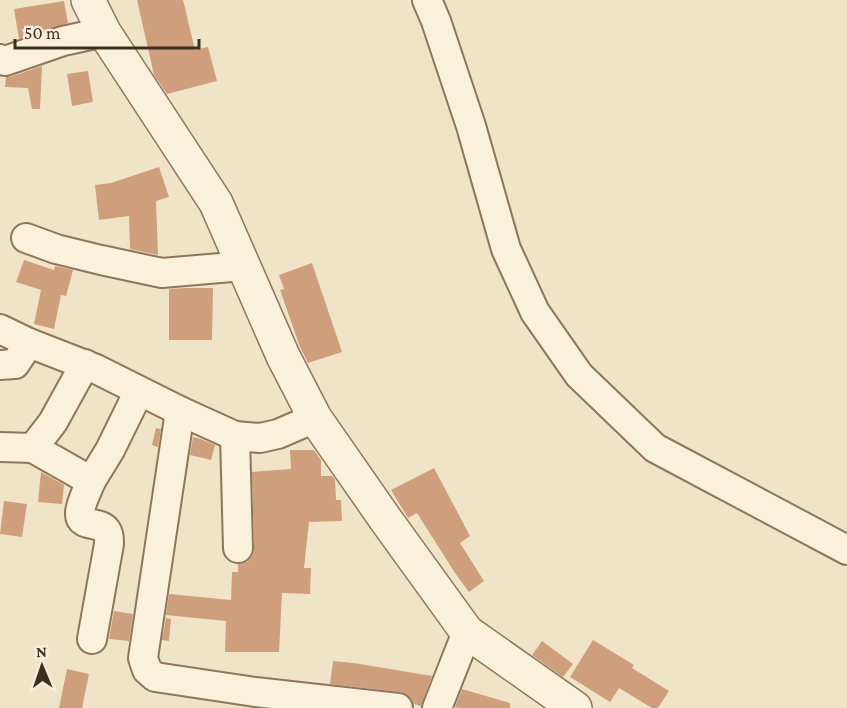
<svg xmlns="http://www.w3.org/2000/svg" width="847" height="708" viewBox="0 0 847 708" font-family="'Crimson Pro',serif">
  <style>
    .building { fill: #cf9f7d }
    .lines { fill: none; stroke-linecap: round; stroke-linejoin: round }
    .minor-casing { stroke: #8d765c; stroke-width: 32 }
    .tertiary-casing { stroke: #8d765c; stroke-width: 36 }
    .minor { stroke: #faf1dc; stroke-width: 28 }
    .tertiary { stroke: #faf1dc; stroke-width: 33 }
  </style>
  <rect width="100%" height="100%" fill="#f0e4c8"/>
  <!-- building -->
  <g class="building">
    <path d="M137,0H183L195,50L208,47L217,81L167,94L154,75Z"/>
    <path d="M64,1L68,23L19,39L14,9Z"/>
    <path d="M42,66L40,109H32L28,88L5,87L6,77H10Z"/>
    <path d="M88,71L93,102L72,106L67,74Z"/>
    <path d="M159,167L169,197L156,201L158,255L130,249L129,216L99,220L95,185L111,183Z"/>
    <path d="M24,260L54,270L55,266L73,270L66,296L61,295L54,329L34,324L41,290L16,282Z"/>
    <path d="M312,263L342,352L308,363L300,347L280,290L284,289L279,275Z"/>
    <path d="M184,288H213L212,340H169V289Z"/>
    <path d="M156,428L161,429L158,447L152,445Z"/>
    <path d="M193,437L201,439L215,445L211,460L190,455Z"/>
    <path d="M290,450H314L321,460V476H332L335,479L336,500H341L342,521L309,522L304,568H311L310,594L282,593L279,652H225L226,621L166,615L169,594L231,600L232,572H238V564L247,562L253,555L254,548L252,472L291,469Z"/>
    <path d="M434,468L470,536L460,543L484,581L469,592L455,573L417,513L408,518L391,490Z"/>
    <path d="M41,472L64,485L62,504L38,502Z"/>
    <path d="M4,501L27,504L22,537L0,534Z"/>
    <path d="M114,611L133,614L129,641L109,639Z"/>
    <path d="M166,618L171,619L169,641L162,640Z"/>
    <path d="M593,640L634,665L632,668L669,691L658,708H652L619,688L610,702L570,677Z"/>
    <path d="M542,641L573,664L563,677L532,655Z"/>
    <path d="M333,661L354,663L432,676L421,706L414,704L408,695L400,692L330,684Z"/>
    <path d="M67,669L89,674L82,708H59Z"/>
    <path d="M462,689L510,703V708H460L455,707Z"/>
  </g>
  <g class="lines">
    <defs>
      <g id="minor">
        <path d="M427,0L436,21L471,126L506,249L535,312L579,375L655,448L847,550"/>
        <path d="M0,59L5,61L63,41L104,32"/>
        <path d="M26,238L56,249L101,260L162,273L243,266"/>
        <path d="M0,329L29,343L96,369L180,411L235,436L260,438L278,434L315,418"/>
        <path d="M0,365L15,364L29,343"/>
        <path d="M180,411L143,658L147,670L155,677L255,692L398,708"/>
        <path d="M235,436L238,548"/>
        <path d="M0,447L33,448L53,422L85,364"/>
        <path d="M33,448L91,481L110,450L139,391"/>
        <path d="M91,481C88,489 80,504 80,513C79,528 100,521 106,530C109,534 109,539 109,544L92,639"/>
        <path d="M437,708L467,632"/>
      </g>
      <path id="tertiary" d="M88,0L104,32L216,203L283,356L315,418L386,520L467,632L575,708"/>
    </defs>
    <!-- minor casing -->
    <use href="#minor" class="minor-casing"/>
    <!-- tertiary casing -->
    <use href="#tertiary" class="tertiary-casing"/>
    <!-- minor -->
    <use href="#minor" class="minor"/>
    <!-- tertiary -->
    <use href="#tertiary" class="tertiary"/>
  </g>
  <!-- north arrow -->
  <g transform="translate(42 666) rotate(358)" stroke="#f7eed8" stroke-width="4.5" paint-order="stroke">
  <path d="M0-4.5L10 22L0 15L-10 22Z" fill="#3d2e20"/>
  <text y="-9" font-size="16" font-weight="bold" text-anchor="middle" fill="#3d2e20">N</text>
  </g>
  <!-- scale -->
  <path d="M15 39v9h184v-9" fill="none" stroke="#3d2e20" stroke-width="3"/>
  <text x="24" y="39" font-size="18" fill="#3d2e20" stroke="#f7eed8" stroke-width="4.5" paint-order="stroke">50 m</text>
</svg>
